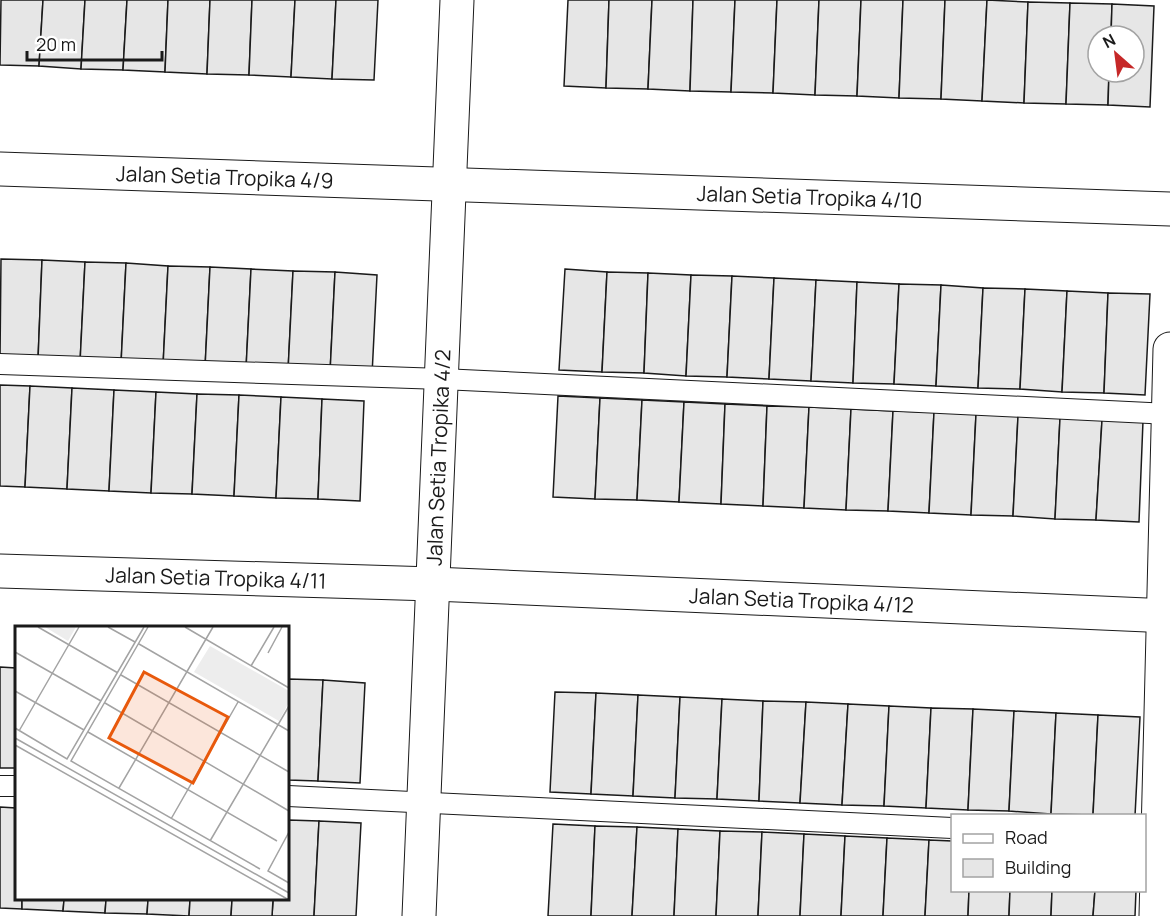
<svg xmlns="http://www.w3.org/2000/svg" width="1170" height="916" viewBox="0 0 1170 916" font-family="Manrope,sans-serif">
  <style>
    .building { fill: #e6e6e6; stroke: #1a1a1a; stroke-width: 1.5 }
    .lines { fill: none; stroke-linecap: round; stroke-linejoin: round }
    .lane-casing { stroke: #1a1a1a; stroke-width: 22 }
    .street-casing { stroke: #1a1a1a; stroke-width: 35 }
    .lane { stroke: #fff; stroke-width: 20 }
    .street { stroke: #fff; stroke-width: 33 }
    .labels { text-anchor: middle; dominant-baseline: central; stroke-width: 4.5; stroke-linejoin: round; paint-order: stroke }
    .street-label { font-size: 21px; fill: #1a1a1a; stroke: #fff }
    .inset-road { fill: none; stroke: #a3a3a3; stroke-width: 1.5 }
    .view { fill: #e8590c; fill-opacity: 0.15; stroke: #e8590c; stroke-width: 3 }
    .inset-edge { fill: none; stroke: #1a1a1a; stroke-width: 3 }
  </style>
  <rect width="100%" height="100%" fill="#fff"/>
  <!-- building -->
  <g class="building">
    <path d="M1,0H43L39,66L0,65Z"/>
    <path d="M43,0H85L81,69L39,66Z"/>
    <path d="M85,0H127L123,70L81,69Z"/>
    <path d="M127,0H168L165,72L123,70Z"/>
    <path d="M168,0H210L207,74L165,72Z"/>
    <path d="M210,0H252L249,75L207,74Z"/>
    <path d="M252,0H295L291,77L249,75Z"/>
    <path d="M295,0H336L332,79L291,77Z"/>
    <path d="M336,0H378L374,80L332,79Z"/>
    <path d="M568,0H609L606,88L564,86Z"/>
    <path d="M609,0H652L648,89L606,88Z"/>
    <path d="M652,0H693L690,91L648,89Z"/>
    <path d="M693,0H735L731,92L690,91Z"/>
    <path d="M735,0H777L773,93L731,92Z"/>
    <path d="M777,0H819L815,95L773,93Z"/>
    <path d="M819,0H861L857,96L815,95Z"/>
    <path d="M861,0H903L899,98L857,96Z"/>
    <path d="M903,0H945L941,99L899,98Z"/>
    <path d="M945,0H987L982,101L941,99Z"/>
    <path d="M987,0L1028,2L1024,103L982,101Z"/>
    <path d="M1028,2L1070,3L1066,104L1024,103Z"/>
    <path d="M1070,3L1112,4L1111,36H1098V72H1109L1108,105L1066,104Z"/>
    <path d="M1112,4L1154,6L1150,107L1108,105L1109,72H1134V36H1111Z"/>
    <path d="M1,259L42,260L38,360L0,359Z"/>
    <path d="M42,260L85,262L80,363L38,360Z"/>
    <path d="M85,262L126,263L121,364L80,363Z"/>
    <path d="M126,263L168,266L163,366L121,364Z"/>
    <path d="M168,266L210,267L205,368L163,366Z"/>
    <path d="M210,267L251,269L246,369L205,368Z"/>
    <path d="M251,269L293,271L288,371L246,369Z"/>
    <path d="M565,269L607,272L602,372L559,370Z"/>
    <path d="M293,271L335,272L330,373L288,371Z"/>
    <path d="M335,272L377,275L372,375L330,373Z"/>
    <path d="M607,272L648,273L644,373L602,372Z"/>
    <path d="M648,273L691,275L686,376L644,373Z"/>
    <path d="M691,275L732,276L727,377L686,376Z"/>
    <path d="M732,276L774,278L769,379L727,377Z"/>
    <path d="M774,278L816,280L811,381L769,379Z"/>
    <path d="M816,280L857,282L853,383L811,381Z"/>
    <path d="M857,282L899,284L894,384L853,383Z"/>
    <path d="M899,284L941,285L936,386L894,384Z"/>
    <path d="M941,285L983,288L978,388L936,386Z"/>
    <path d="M983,288L1025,289L1020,389L978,388Z"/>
    <path d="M1025,289L1067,291L1062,392L1020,389Z"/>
    <path d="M1067,291L1108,293L1104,393L1062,392Z"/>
    <path d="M1108,293L1150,294L1145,395L1104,393Z"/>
    <path d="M0,385L30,386L25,487L0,486Z"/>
    <path d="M30,386L72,388L67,489L25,487Z"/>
    <path d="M72,388L114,390L109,491L67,489Z"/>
    <path d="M114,390L156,392L151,493L109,491Z"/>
    <path d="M156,392L197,394L192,494L151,493Z"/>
    <path d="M197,394L239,395L234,496L192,494Z"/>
    <path d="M239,395L281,397L276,498L234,496Z"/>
    <path d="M558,396L600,398L595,499L553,497Z"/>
    <path d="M281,397L322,399L318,499L276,498Z"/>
    <path d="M600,398L642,400L637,500L595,499Z"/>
    <path d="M322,399L364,401L360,501L318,499Z"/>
    <path d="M642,400L684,402L679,502L637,500Z"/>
    <path d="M684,402L725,404L721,504L679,502Z"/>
    <path d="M725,404L767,406L763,506L721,504Z"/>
    <path d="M767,406L809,407L804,508L763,506Z"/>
    <path d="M809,407L851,409L846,510L804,508Z"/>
    <path d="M851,409L893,411L888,511L846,510Z"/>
    <path d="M893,411L934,412L929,513L888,511Z"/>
    <path d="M934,412L976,414L971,515L929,513Z"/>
    <path d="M976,414L1018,416L1013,516L971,515Z"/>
    <path d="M1018,416L1060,418L1055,519L1013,516Z"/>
    <path d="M1060,418L1102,420L1096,520L1055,519Z"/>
    <path d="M1102,420L1143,421L1139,522L1096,520Z"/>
    <path d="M0,667L16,668V768H0Z"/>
    <path d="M288,679L323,680L318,781L288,780Z"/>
    <path d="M323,680L365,683L360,783L318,781Z"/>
    <path d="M555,692L596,693L591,794L550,792Z"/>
    <path d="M596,693L638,695L633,796L591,794Z"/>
    <path d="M638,695L680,697L675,798L633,796Z"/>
    <path d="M680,697L722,699L717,799L675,798Z"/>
    <path d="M722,699L763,701L759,801L717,799Z"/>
    <path d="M763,701L806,702L800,803L759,801Z"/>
    <path d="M806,702L848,704L842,805L800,803Z"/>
    <path d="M848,704L889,706L884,806L842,805Z"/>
    <path d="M889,706L931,708L926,808L884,806Z"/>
    <path d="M931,708L973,709L968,810L926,808Z"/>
    <path d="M973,709L1014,711L1009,811L968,810Z"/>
    <path d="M1014,711L1056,713L1051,814L1009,811Z"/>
    <path d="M1056,713L1098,715L1093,815L1051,814Z"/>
    <path d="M1098,715L1140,717L1135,816L1093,815Z"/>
    <path d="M0,807L16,808V900H22V909L0,908Z"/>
    <path d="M288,820L319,821L314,916H272L273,900H288Z"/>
    <path d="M319,821L361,823L356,916H314Z"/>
    <path d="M553,824L595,826L591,916H548Z"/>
    <path d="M595,826L637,827L632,916H591Z"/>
    <path d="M637,827L678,829L674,916H632Z"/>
    <path d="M678,829L720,831L716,916H674Z"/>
    <path d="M720,831L762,832L758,916H716Z"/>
    <path d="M762,832L804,834L800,916H758Z"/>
    <path d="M804,834L845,836L841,916H800Z"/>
    <path d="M845,836L887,838L883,916H841Z"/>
    <path d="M887,838L929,840L925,916H883Z"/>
    <path d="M929,840L952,841V890H969L968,916H925Z"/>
    <path d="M969,890H1010L1009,916H968Z"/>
    <path d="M1010,890H1052L1051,916H1009Z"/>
    <path d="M1052,890H1095L1093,916H1051Z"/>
    <path d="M1095,890H1136L1135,916H1093Z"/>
    <path d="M22,900H64L63,911L22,909Z"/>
    <path d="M64,900H106L105,913L63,911Z"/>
    <path d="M106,900H148L147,914L105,913Z"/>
    <path d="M148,900H190L189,916L147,914Z"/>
    <path d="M190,900H232L231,916H189Z"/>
    <path d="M232,900H273L272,916H231Z"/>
  </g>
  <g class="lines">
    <defs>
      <g id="lane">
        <path d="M0,364L442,379L1170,414"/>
        <path d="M0,786H16"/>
        <path d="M288,796L952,828"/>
      </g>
      <g id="street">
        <path id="s1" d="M0,169L1170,209"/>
        <path id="s2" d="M0,571L433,584L1170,616"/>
        <path id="s3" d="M419,916L457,0"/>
        <path d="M1156,916L1170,349"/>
      </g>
    </defs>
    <!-- lane casing -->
    <use href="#lane" class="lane-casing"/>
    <!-- street casing -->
    <use href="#street" class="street-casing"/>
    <!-- lane -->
    <use href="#lane" class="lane"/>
    <!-- street -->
    <use href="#street" class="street"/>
  </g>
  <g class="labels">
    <!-- street labels -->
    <g class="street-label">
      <text stroke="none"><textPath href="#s1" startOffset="225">Jalan Setia Tropika 4/9</textPath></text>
      <text stroke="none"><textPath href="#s1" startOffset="810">Jalan Setia Tropika 4/10</textPath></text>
      <text stroke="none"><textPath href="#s3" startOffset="459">Jalan Setia Tropika 4/2</textPath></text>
      <text stroke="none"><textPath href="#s2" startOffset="216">Jalan Setia Tropika 4/11</textPath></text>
      <text stroke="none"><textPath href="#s2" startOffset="802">Jalan Setia Tropika 4/12</textPath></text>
    </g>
  </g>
  <!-- overview -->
  <g transform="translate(15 626)">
    <rect width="274" height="274" fill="#fff"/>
    <path d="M30,1H61L53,15ZM195,20L274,65V76L264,95L179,46Z" fill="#ededed"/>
    <path class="inset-road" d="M23,1L103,47M93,1L120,16M133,1L56,135L245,243M170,1L274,62M124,18L274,105M0,26L86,75M253,27L267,1M236,40L259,1M106,49L274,146M0,65L69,104M90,77L274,185M0,102L52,133L129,1M4,105L64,1M73,106L262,215M0,112L274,267M0,119L274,274M104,162L198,1M156,193L223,76M274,206L253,245L274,257M195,215L274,80"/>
    <path class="view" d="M129,46L213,91L178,157L94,112Z"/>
    <rect width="274" height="274" class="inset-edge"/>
  </g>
  <!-- legend -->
  <rect x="951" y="814" width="195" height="78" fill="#ffffff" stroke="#a3a3a3" stroke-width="1.5"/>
  <rect x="963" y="834" width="30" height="9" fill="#ffffff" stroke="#a3a3a3" stroke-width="1.5"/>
  <text x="1005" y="844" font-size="18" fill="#1a1a1a">Road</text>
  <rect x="963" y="859" width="30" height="18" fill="#e6e6e6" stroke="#a3a3a3" stroke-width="1.5"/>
  <text x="1005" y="874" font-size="18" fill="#1a1a1a">Building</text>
  <!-- north arrow -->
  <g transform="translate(1116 54) rotate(332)"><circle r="28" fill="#ffffff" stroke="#a3a3a3" stroke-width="1.5"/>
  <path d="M0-4.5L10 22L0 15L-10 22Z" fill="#c62828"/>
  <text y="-9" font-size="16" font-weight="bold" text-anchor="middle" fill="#1a1a1a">N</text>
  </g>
  <!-- scale -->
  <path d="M27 51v9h135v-9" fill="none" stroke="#1a1a1a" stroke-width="3"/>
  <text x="36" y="51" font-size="18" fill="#1a1a1a" stroke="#ffffff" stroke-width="4.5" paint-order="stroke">20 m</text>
</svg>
